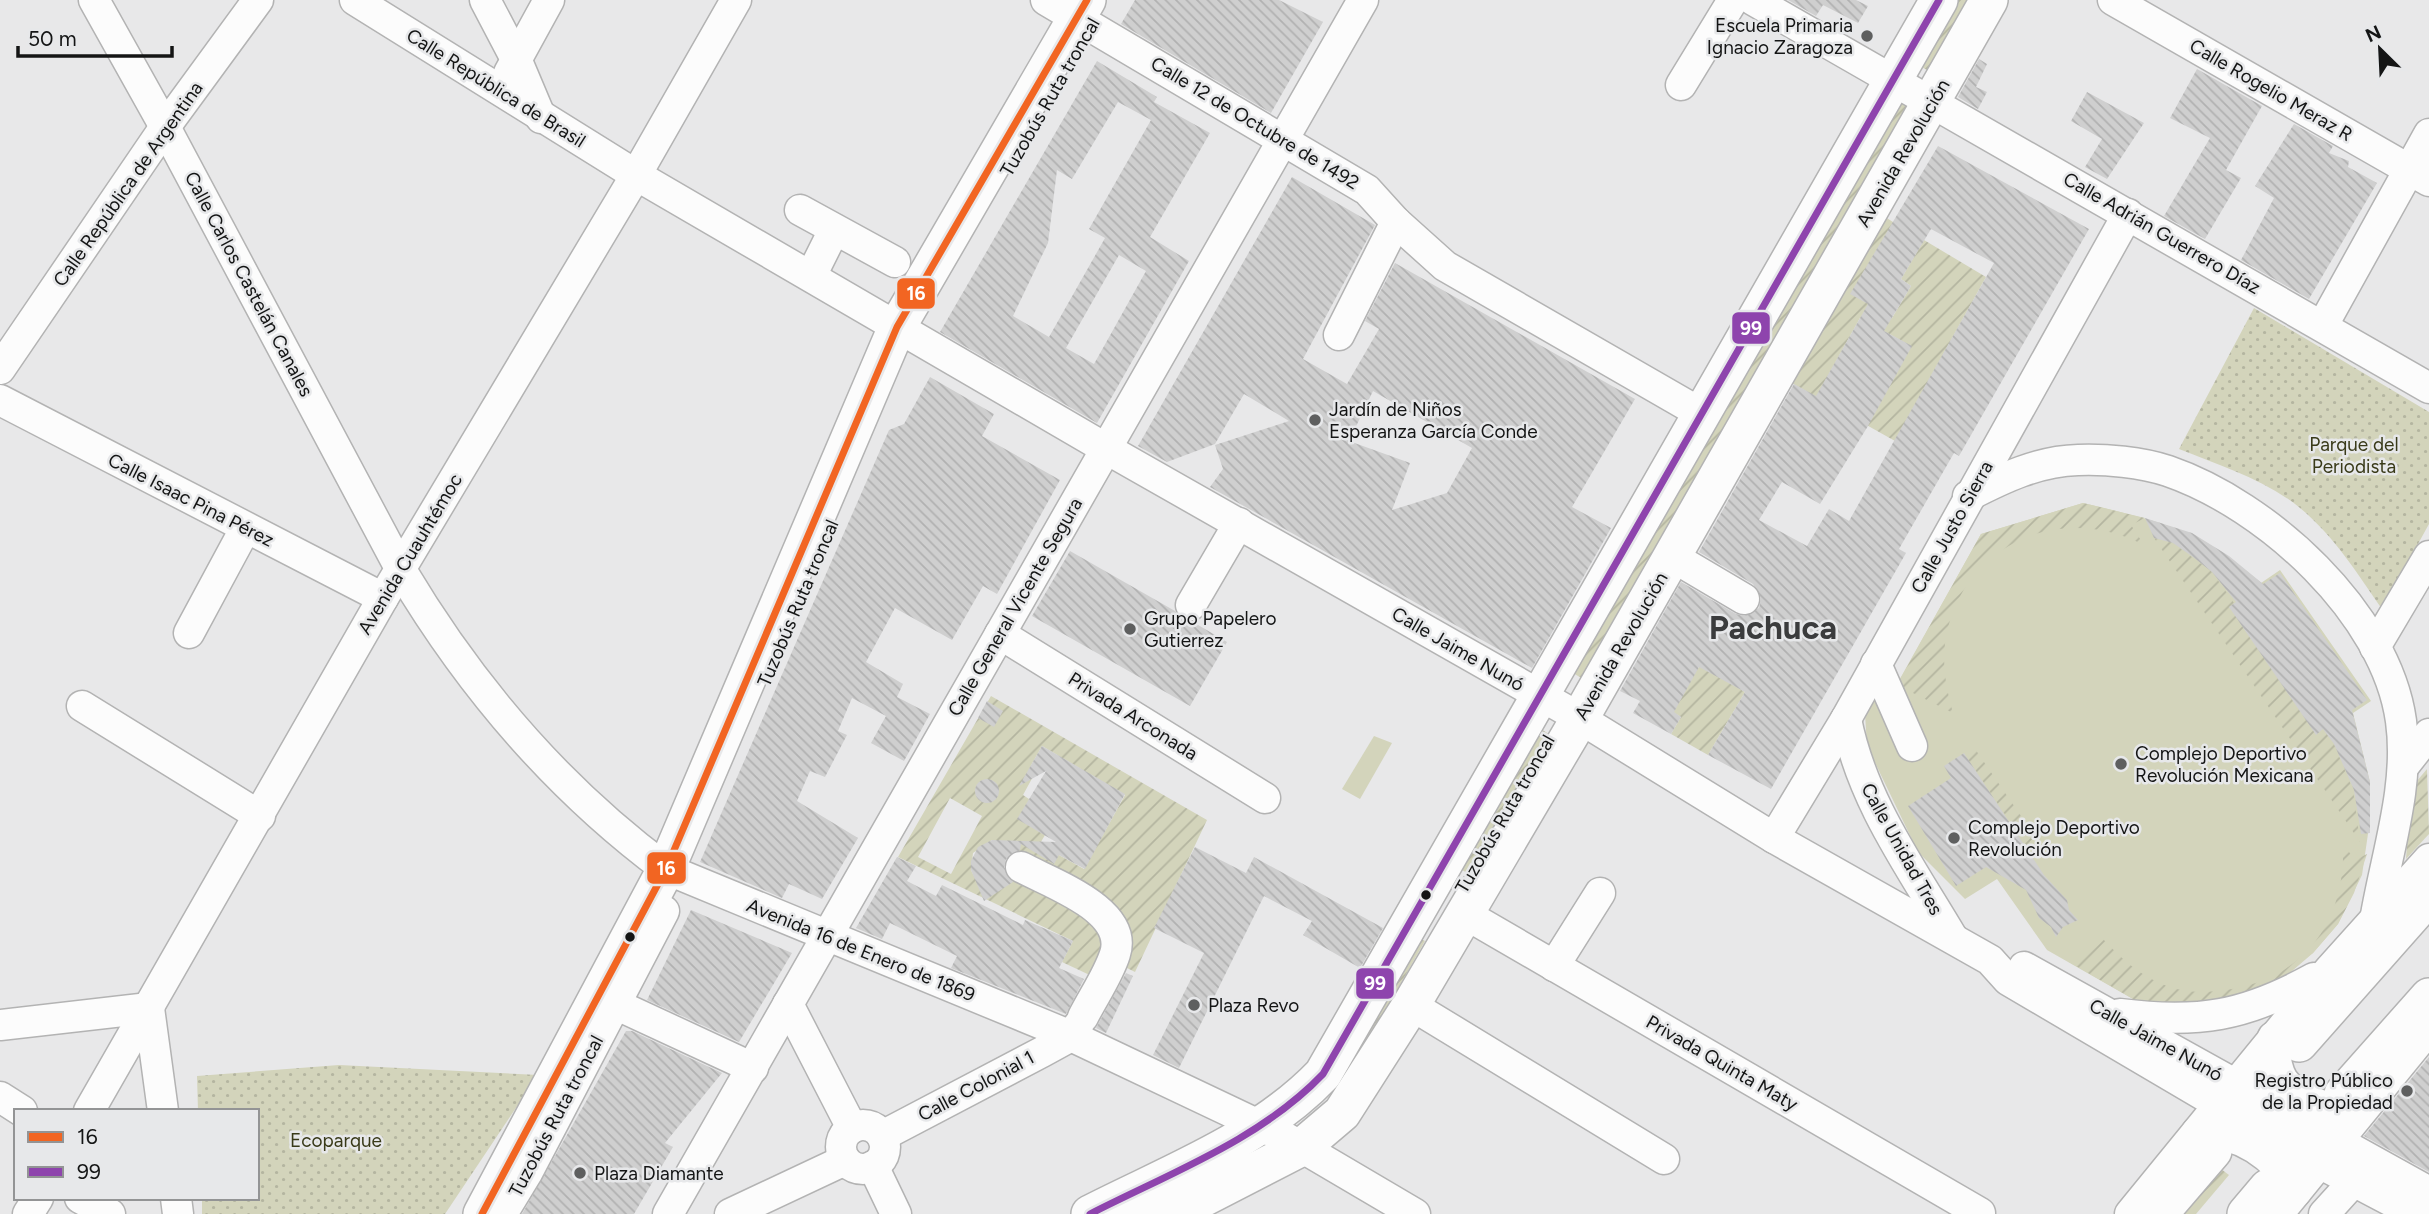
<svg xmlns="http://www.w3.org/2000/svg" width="2429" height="1214" viewBox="0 0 2429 1214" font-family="Figtree,sans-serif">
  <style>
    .grass { fill: #d3d4bb }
    .park { fill: url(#park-dots) }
    .garden { fill: url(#garden-furrows); fill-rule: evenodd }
    .building { fill: url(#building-back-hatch); fill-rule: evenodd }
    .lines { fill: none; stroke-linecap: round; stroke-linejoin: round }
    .minor-casing { stroke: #b3b3b3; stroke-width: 33 }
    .major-casing { stroke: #b3b3b3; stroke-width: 40 }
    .minor { stroke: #fcfcfc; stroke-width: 30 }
    .major { stroke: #fcfcfc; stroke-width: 37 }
    .bus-1-casing { stroke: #e7e8ea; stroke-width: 12 }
    .bus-2-casing { stroke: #e7e8ea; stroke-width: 12 }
    .bus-1 { stroke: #f26522; stroke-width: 7 }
    .bus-2 { stroke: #8e44ad; stroke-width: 7 }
    .poi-dot { fill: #5e5f5f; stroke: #e7e8ea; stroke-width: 2.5 }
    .bus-dot { fill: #141515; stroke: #e7e8ea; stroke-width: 2.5 }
    .labels { text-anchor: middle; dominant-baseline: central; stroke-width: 5; stroke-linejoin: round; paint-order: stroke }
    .poi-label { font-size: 19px; fill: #141515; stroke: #e7e8ea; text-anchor: start }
    .street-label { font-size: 19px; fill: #141515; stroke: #e7e8ea }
    .park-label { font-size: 19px; fill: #393a19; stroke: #e7e8ea }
    .town-label { font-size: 33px; font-weight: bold; fill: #3b3c3d; stroke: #e7e8ea }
    .line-badge { stroke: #e7e8ea; stroke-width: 2.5 }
    .badge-label { font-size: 19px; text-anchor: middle; font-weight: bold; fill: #fff }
  </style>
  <defs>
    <pattern id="park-dots" width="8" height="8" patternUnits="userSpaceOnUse" patternTransform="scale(1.75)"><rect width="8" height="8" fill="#d3d4bb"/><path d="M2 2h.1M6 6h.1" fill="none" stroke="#b4b5a0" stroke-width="1.8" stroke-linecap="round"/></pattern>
    <pattern id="garden-furrows" width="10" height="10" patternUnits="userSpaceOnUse" patternTransform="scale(1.75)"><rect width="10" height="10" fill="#d3d4bb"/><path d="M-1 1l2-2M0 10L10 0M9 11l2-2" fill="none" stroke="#b4b5a0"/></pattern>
    <pattern id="building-back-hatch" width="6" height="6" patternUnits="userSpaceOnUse" patternTransform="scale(1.75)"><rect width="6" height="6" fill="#cfcfcf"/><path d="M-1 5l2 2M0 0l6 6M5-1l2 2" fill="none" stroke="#b1b1b1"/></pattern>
  </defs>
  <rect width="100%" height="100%" fill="#e8e8e9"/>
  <!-- grass -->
  <g class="grass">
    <path d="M2083,503C2162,522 2197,528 2261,583L2280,570L2371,701L2353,713L2370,782V820L2362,875L2338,924L2313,953L2255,994L2147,1007L2047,950L1997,879L1965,899L1918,852L1867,746L1865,714L1875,690L1897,684L1981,534Z"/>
    <path d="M1374,736L1392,743L1360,799L1342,789Z"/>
  </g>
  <!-- park -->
  <g class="park">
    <path d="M2254,308L2429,412V524L2382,609C2357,573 2334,536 2300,508C2266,480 2219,465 2179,449Z"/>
    <path d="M339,1065L538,1075L445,1214H202V1198H257V1111H198L197,1076Z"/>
  </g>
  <!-- garden -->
  <g class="garden">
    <path d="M1949,0H1968L1929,71L1914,63Z"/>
    <path d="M1895,95L1910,104L1583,679L1568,670Z"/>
    <path d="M1882,215L1893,222L1892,318L1911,286L1901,279L1924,240L1986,277L1895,441L1788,381ZM1860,318L1911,346L1825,381Z"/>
    <path d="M2083,503L2145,518L2131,525L2144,545C2059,501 1958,546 1945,644C1942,666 1947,692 1953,713L1897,685L1981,534Z"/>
    <path d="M2154,538L2173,543L2212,572L2334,744L2353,790L2360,842Z"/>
    <path d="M1700,666L1745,692L1708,755L1671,734L1681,717L1666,708Z"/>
    <path d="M991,696L1207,820L1135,972L1119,964L1105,927L1096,978L1062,962L1073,941L898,857ZM1042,746L1125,795L1084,869L1059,855L1035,852L1045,835L1029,799L1023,795L1035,773L1029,769ZM950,798L982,816L951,874L918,857ZM992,840L1007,843L1018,854V876C1003,894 980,892 971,870L973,853Z"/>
    <path d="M1536,726L1549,734L1467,873L1454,865Z"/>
    <path d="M1973,746L2043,848L2032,855L1964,753Z"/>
    <path d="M2427,769L2429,834L2406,859L2411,788Z"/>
    <path d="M2343,844L2355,860L2367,854L2354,893L2338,924L2313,953L2284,978L2219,1007H2147L2069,962L2103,939C2121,958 2138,974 2162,984C2182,993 2205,993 2226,990C2305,979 2346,921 2343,844Z"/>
    <path d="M1413,935L1425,941L1334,1100L1325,1089Z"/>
    <path d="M2213,1163L2229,1175L2196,1214H2172Z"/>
  </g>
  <!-- building -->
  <g class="building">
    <path d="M1135,0H1279L1323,22L1271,113L1121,24Z"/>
    <path d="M1788,0H1856L1868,6L1858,23L1823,5L1816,16Z"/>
    <path d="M1979,59L1987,64L1976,87L1987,92L1978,109L1958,97Z"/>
    <path d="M1097,61L1157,97L1154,102L1210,133L1150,237L1189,261L1097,423L940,332ZM1118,102L1151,120L1089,229L1105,238L1049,337L1013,316L1048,243L1057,170L1072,179ZM1119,255L1146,271L1094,364L1066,348Z"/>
    <path d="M2197,69L2262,106L2226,170L2241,178L2205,239L2164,216L2210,138L2170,118Z"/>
    <path d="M2087,92L2144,123L2107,179L2085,167L2102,139L2071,121Z"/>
    <path d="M2294,124L2333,146L2329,153L2349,161L2348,167L2377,183L2309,299L2241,260L2274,198L2255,186Z"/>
    <path d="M1938,146L2089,229L1959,456L1954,453L1899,549L1906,553L1771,789L1708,755L1745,692L1699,667L1674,712L1681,717L1671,734L1633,713L1640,701L1620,691L1681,582L1736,614L1744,616L1759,608L1761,598L1753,584L1699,552L1794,384L1816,396L1868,304L1850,294ZM1931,229L1994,263L1849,521L1829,509L1807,546L1759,520L1782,482L1820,504L1868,426L1912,346L1884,331L1911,286L1901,279Z"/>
    <path d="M1292,177L1375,225L1303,359L1347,384L1379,329L1365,321L1395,263L1635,399L1572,507L1611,528L1532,668L1210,487L1223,469L1215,445L1289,421L1244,394L1215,444L1167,462L1138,446ZM1373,391L1472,448L1447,493L1392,510L1410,463L1349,441Z"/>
    <path d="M930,377L994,414L982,436L1060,480L997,594L983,586L952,640L895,608L866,662L903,684L897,697L930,714L904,761L871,743L886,716L852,698L838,731L847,735L825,777L810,771L797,801L858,838L822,899L789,884L782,898L700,862L889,430L904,424Z"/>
    <path d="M2145,518L2192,533L2229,556L2263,584L2280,573L2367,700L2352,710L2370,782V833L2361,834L2354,790L2334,744L2323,729L2316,735L2229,607L2236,602L2212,572L2193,557L2173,543L2154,538Z"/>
    <path d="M1070,551L1175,611L1183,620L1193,622L1227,642L1190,706L1032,616Z"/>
    <path d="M987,701L1003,711L994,727L978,718Z"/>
    <path d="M1042,746L1125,794L1085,869L1059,855L1054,864L1021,844L1020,850L1006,859L1004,867L1013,882L984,901L971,870V861L978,847L992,840L1056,842L1017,819L1046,771L1019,786Z"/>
    <path d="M1964,753L2044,875L2067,900L2069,910L2078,920L2063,927L2056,937L2051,927L2039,918L2026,890L1986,867L1956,886L1908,806L1951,778L1944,766Z"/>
    <circle cx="987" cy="791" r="12"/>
    <path d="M1195,847L1246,873L1254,857L1383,928L1360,968L1303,935L1312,921L1264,896L1179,1068L1153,1055L1204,953L1154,928Z"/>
    <path d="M897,857L916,866L907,881L936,896L942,885L1023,925L1025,920L1073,941L1059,968L1084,979L1066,1014L951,968L957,956L890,923L882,939L856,928Z"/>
    <path d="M691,910L792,953L739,1042L647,1000Z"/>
    <path d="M1126,973L1133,976L1106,1033L1096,1028Z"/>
    <path d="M626,1031H632L722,1073L665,1143L673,1147L634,1214H522Z"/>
    <path d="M2429,1057V1172L2364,1136Z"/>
  </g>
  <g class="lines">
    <defs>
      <g id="minor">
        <path d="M94,0L165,127L401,570C470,686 557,788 666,869L1071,1036L1286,1138L1415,1214"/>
        <path d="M355,0L636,175L1105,448L1566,710L1774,838L1990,960L2008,980L2319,1163L2416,1214"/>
        <path d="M485,0L517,61L541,118"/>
        <path d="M1046,0L1367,190L1396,222L1445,266L1702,414"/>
        <path d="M1753,0L2429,388"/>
        <path d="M2113,0L2429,181"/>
        <path d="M509,73L549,0"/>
        <path d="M1681,85L1733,0"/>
        <path d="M800,210L895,262"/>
        <path d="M811,276L834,230"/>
        <path d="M2323,325L2429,134"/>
        <path d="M1339,335L1396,222"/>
        <path d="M0,369L165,127L258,0"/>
        <path d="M0,400L383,598"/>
        <path d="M1968,496C2003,478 2038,461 2078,460C2106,459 2141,462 2168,471C2267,505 2386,613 2401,721C2410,785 2387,852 2376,915"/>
        <path d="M1673,557L1744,599"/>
        <path d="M1191,605L1239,523"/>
        <path d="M189,633L245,529"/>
        <path d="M1000,634L1265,798"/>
        <path d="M2375,647L2429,556"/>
        <path d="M1876,664L1912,746"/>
        <path d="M82,706L260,816"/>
        <path d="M1846,719C1862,801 1910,866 1952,937"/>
        <path d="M2403,767L2429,734"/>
        <path d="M1774,838L1846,719L2128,214"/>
        <path d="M1021,867C1052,884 1129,910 1115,954C1108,976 1093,997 1083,1017"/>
        <path d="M1465,914L1980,1213"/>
        <path d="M1554,966L1600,893"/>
        <path d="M2024,967L2429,1192"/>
        <path d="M600,997L753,1068"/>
        <path d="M788,1004L852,1128"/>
        <path d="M1411,1005L1664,1159"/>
        <path d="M149,1008L163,1111"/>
        <path d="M2120,1014C2198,1024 2245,1016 2314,978"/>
        <path d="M0,1025L149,1008"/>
        <path d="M2273,1037C2275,1052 2275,1068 2283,1080C2292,1094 2325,1110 2342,1110C2349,1110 2360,1102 2367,1099"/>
        <path d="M0,1097L22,1111"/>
        <path d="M89,1111L383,598L636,175L736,0"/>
        <circle cx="863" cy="1147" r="22"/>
        <path d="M2197,1132C2239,1131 2276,1156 2296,1192"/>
        <path d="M882,1136L1042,1052L1071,1036L1078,1026"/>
        <path d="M873,1166L896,1214"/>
        <path d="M80,1198L110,1214"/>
        <path d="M176,1198L178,1214"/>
        <path d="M28,1214L38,1198"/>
        <path d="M502,1214L527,1173L664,911"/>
        <path d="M668,1214L1363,0"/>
        <path d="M730,1214L845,1160"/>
        <path d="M1139,1214L1192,1187"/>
        <path d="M2130,1214L2330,969L2429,859"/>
        <path d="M2278,1214L2429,1029"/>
        <path d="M2324,1214L2354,1181"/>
      </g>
      <g id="major">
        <path d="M2299,1043L2429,896"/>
        <path d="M2343,1094L2429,997"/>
        <path d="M482,1214L666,869L897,327L1087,0"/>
        <path d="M1090,1214C1170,1173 1260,1140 1323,1074L1939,0"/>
        <path d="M1172,1214L1302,1147L1342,1113L1411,1005L1580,718L1989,0"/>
        <path d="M2159,1214L2213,1151"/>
        <path d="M2246,1214L2268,1188"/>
      </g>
    </defs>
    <!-- minor casing -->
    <use href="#minor" class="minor-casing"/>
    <!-- major casing -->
    <use href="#major" class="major-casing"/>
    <!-- minor -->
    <use href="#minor" class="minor"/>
    <!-- major -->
    <use href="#major" class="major"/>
    <defs>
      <path id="bus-1" d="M482,1214L666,869L897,327L1087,0"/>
      <path id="bus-2" d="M1090,1214C1170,1173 1260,1140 1323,1074L1939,0"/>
    </defs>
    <!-- bus-1 casing -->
    <use href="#bus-1" class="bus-1-casing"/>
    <!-- bus-2 casing -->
    <use href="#bus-2" class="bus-2-casing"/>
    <!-- bus-1 -->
    <use href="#bus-1" class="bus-1"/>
    <!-- bus-2 -->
    <use href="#bus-2" class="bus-2"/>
  </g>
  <!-- markers -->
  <g class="poi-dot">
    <circle cx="1867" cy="36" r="7"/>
    <circle cx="1315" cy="420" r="7"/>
    <circle cx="1130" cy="629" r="7"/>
    <circle cx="2121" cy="764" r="7"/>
    <circle cx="1954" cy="838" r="7"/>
    <circle cx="1194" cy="1005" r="7"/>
    <circle cx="2407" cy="1091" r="7"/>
    <circle cx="580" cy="1173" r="7"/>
  </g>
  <g class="bus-dot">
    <circle cx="1426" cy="895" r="6"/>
    <circle cx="630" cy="937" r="6"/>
  </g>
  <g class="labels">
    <!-- poi labels -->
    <g class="poi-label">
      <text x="1853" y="25" text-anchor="end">Escuela Primaria<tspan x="1853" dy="22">Ignacio Zaragoza</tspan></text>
      <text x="1329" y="409">Jardín de Niños<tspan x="1329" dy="22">Esperanza García Conde</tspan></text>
      <text x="1144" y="618">Grupo Papelero<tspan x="1144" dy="22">Gutierrez</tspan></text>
      <text x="2135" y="753">Complejo Deportivo<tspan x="2135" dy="22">Revolución Mexicana</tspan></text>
      <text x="1968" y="827">Complejo Deportivo<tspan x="1968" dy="22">Revolución</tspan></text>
      <text x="1208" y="1005">Plaza Revo</text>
      <text x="2393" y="1080" text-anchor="end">Registro Público<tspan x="2393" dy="22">de la Propiedad</tspan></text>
      <text x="594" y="1173">Plaza Diamante</text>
    </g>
    <!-- street labels -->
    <g class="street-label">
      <text transform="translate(496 88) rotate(32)">Calle República de Brasil</text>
      <text transform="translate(2271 90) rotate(30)">Calle Rogelio Meraz R</text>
      <text transform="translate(1050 97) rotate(-60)">Tuzobús Ruta troncal</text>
      <text transform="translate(1255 123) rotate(31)">Calle 12 de Octubre de 1492</text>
      <text transform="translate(1903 153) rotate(-60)">Avenida Revolución</text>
      <text transform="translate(128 184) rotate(-55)">Calle República de Argentina</text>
      <text transform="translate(2162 233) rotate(30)">Calle Adrián Guerrero Díaz</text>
      <text transform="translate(249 284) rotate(62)">Calle Carlos Castelán Canales</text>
      <text transform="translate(191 500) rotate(27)">Calle Isaac Pina Pérez</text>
      <text transform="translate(1952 527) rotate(-61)">Calle Justo Sierra</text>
      <text transform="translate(410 554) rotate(-59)">Avenida Cuauhtémoc</text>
      <text transform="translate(798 603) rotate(-67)">Tuzobús Ruta troncal</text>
      <text transform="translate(1015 607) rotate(-60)">Calle General Vicente Segura</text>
      <text transform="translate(1621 646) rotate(-60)">Avenida Revolución</text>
      <text transform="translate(1458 649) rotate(30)">Calle Jaime Nunó</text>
      <text transform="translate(1133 716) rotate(32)">Privada Arconada</text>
      <text transform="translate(1505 814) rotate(-60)">Tuzobús Ruta troncal</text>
      <text transform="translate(1902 849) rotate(61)">Calle Unidad Tres</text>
      <text transform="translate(861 950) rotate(22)">Avenida 16 de Enero de 1869</text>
      <text transform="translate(2156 1040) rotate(29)">Calle Jaime Nunó</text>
      <text transform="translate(1722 1063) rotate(30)">Privada Quinta Maty</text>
      <text transform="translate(976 1086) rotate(-28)">Calle Colonial 1</text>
      <text transform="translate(556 1116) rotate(-62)">Tuzobús Ruta troncal</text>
    </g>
    <!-- park labels -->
    <g class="park-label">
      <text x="2354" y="444">Parque del<tspan x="2354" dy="22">Periodista</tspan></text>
      <text x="336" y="1140">Ecoparque</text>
    </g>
    <!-- town labels -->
    <g class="town-label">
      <text x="1773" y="627">Pachuca</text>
    </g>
  </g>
  <g class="line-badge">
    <rect x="896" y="277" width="40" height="33" rx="7" fill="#f26522"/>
    <rect x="1731" y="311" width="40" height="34" rx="7" fill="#8e44ad"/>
    <rect x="646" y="851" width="41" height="34" rx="7" fill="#f26522"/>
    <rect x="1355" y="967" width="40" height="33" rx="7" fill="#8e44ad"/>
  </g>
  <g class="badge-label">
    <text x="916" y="300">16</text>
    <text x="1751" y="335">99</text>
    <text x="666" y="875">16</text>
    <text x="1375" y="990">99</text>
  </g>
  <!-- legend -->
  <rect x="14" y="1109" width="245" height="91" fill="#e7e8ea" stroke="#939495" stroke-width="2"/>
  <rect x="28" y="1132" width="35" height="10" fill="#f26522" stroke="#939495" stroke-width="2"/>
  <text x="77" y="1144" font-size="21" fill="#141515">16</text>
  <rect x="28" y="1167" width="35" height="10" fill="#8e44ad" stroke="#939495" stroke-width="2"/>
  <text x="77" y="1179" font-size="21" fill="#141515">99</text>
  <!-- north arrow -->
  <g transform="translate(2380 49) rotate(336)" stroke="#e7e8ea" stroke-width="5" paint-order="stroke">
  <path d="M0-5L12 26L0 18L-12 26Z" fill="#141515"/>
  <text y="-10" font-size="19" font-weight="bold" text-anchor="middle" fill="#141515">N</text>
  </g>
  <!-- scale -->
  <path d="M18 46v10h154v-10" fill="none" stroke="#141515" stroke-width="3.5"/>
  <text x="28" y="46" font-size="21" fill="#141515" stroke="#e7e8ea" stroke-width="5" paint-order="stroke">50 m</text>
</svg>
